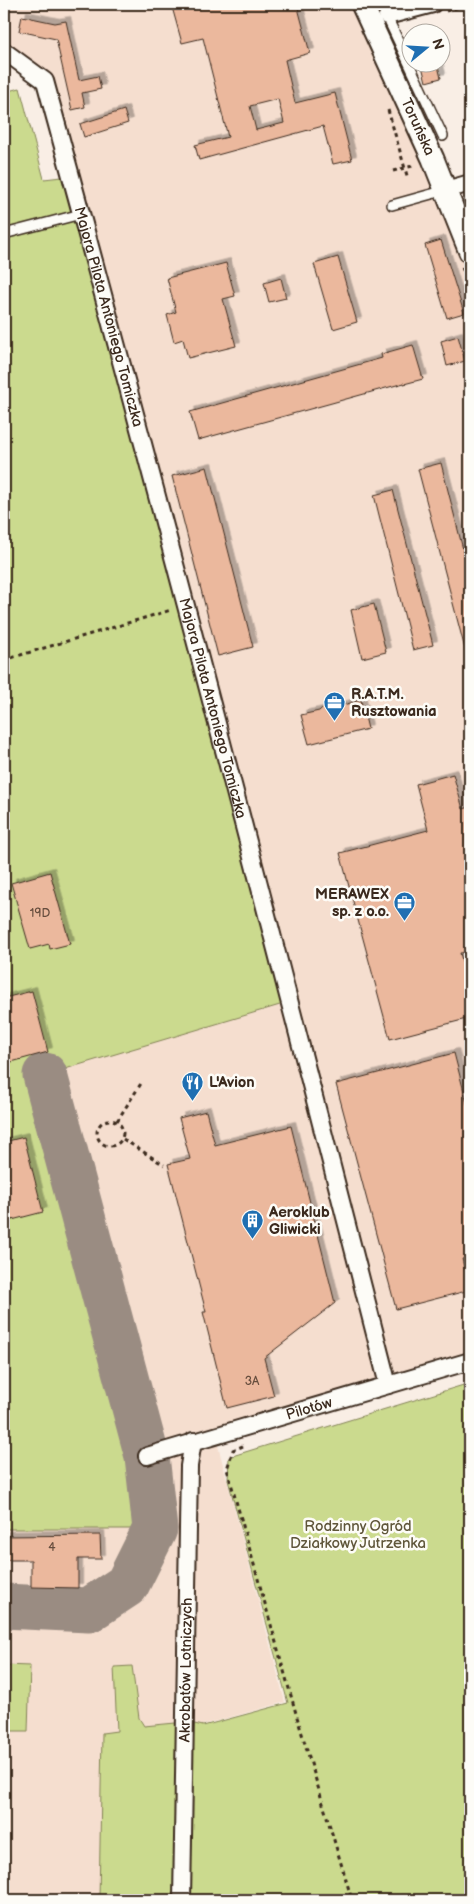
<svg xmlns="http://www.w3.org/2000/svg" width="474" height="1904" viewBox="0 0 474 1904" font-family="'Balsamiq Sans',sans-serif">
  <style>
    .built { fill: #f5decf }
    .green { fill: #cbda8e; stroke: #838256 }
    .lines { fill: none; stroke-linecap: round; stroke-linejoin: round }
    .taxiway { stroke: #9a8c82; stroke-width: 45 }
    .building { fill: #ebb89d; stroke: #3b2a1e; fill-rule: evenodd; filter: url(#shadow) }
    .service-casing { stroke: #3b2a1e; stroke-width: 12 }
    .minor-casing { stroke: #3b2a1e; stroke-width: 20 }
    .tertiary-casing { stroke: #3b2a1e; stroke-width: 25 }
    .path { stroke: #3b2a1e; stroke-width: 3; stroke-dasharray: 4 4; stroke-linecap: butt }
    .service { stroke: #fdfcf7; stroke-width: 9 }
    .minor { stroke: #fdfcf7; stroke-width: 16 }
    .tertiary { stroke: #fdfcf7; stroke-width: 21 }
    .labels { text-anchor: middle; dominant-baseline: central; stroke-width: 5; stroke-linejoin: round; paint-order: stroke }
    .number-label { font-size: 12px; fill: #674e3e }
    .street-label { font-size: 15px; fill: #3b2a1e; stroke: #fdfcf7 }
    .poi-label { font-size: 15px; font-weight: bold; fill: #3b2a1e; stroke: #fdfcf7; text-anchor: start }
    .park-label { font-size: 15px; fill: #5f563a; stroke: #fdfcf7 }
  </style>
  <defs>
    <filter id="shadow"><feDropShadow dx="4.5" dy="-4.5" stdDeviation="0" flood-color="#0004"/></filter>
  </defs>
  <rect width="100%" height="100%" fill="#f9eee5"/>
  <filter id="ink" filterUnits="userSpaceOnUse"><feTurbulence type="fractalNoise" baseFrequency=".02" numOctaves="2"/><feDisplacementMap in="SourceGraphic" scale="10" xChannelSelector="R" yChannelSelector="G"/><feConvolveMatrix kernelMatrix="1 2 1 2 8 2 1 2 1" color-interpolation-filters="sRGB"/></filter>
  <g filter="url(#ink)">
    <!-- built -->
    <path class="built" d="M4,4H362L470,252V1361L217,1442L285,1702L203,1725L200,1900H4V191L44,179L356,1264L45,82L4,51Z"/>
    <!-- green -->
    <g class="green">
      <path d="M20,88L44,179L71,176L290,1002L45,1075L147,1456L155,1529H4V92Z"/>
      <path d="M470,1383V1900H99L102,1733L117,1731L114,1667L132,1666L139,1718L144,1726L186,1722L203,1726L288,1703L228,1480L229,1457Z"/>
      <path d="M4,1665L30,1666L28,1731H4Z"/>
    </g>
    <g class="lines">
      <!-- taxiway -->
      <path class="taxiway" d="M4,1606L89,1610L127,1585L155,1529L147,1456L45,1075"/>
    </g>
    <!-- building -->
    <g class="building">
      <path d="M184,4H297L310,53L285,60L295,103L335,93L352,160L333,164L323,126L199,160L195,145L228,137L203,38L182,43L172,7ZM278,99L284,123L256,130L250,106Z"/>
      <path d="M22,16L55,23L66,21L79,80L98,76L101,89L82,93L85,107L72,110L56,39L19,31Z"/>
      <path d="M421,62H437L441,78L426,82Z"/>
      <path d="M124,110L128,123L84,137L80,124Z"/>
      <path d="M441,240L464,313L447,318L425,245Z"/>
      <path d="M338,257L357,322L333,329L314,264Z"/>
      <path d="M226,263L235,296L223,299L236,346L188,358L183,339L174,342L167,315L176,312L167,278Z"/>
      <path d="M281,278L286,298L269,302L264,283Z"/>
      <path d="M458,336L465,361L447,366L441,341Z"/>
      <path d="M413,345L423,379L404,384V383L198,440L190,412L382,358L381,354Z"/>
      <path d="M441,463L470,577V653H466L418,469Z"/>
      <path d="M207,467L253,647L218,656L172,476Z"/>
      <path d="M393,490L433,645L413,650L374,495Z"/>
      <path d="M374,604L386,652L362,658L351,610Z"/>
      <path d="M333,698L336,707L361,700L368,729L309,744L301,715L319,711Z"/>
      <path d="M453,774L463,809L470,807V952L460,953L470,990V1018L390,1039L340,853L428,830L416,784Z"/>
      <path d="M50,872L70,944L50,949L49,944L30,949L11,883Z"/>
      <path d="M32,991L48,1052L4,1064V998Z"/>
      <path d="M454,1053L470,1115V1258L462,1259L470,1290L396,1309L336,1084Z"/>
      <path d="M206,1111L215,1145L291,1126L335,1303L264,1358L274,1396L227,1408L203,1312H206L168,1164L190,1159L179,1118Z"/>
      <path d="M24,1137L43,1212L4,1222V1142Z"/>
      <path d="M100,1535L101,1559H78V1588L31,1587V1560H4V1536Z"/>
    </g>
    <g class="lines">
      <defs>
        <g id="service">
          <path d="M381,4L443,136"/>
          <path d="M392,205L446,190"/>
          <path d="M4,234L81,214"/>
        </g>
        <g id="minor">
          <path d="M387,16L433,4"/>
          <path id="s1" d="M4,51L45,81C164,515 277,950 388,1385"/>
          <path d="M446,190L470,183"/>
          <path id="s2" d="M147,1456L470,1361"/>
          <path id="s3" d="M182,1900L189,1466L193,1441"/>
        </g>
        <g id="tertiary">
          <path id="s4" d="M362,4L433,159L470,252"/>
        </g>
      </defs>
      <!-- service casing -->
      <use href="#service" class="service-casing"/>
      <!-- minor casing -->
      <use href="#minor" class="minor-casing"/>
      <!-- tertiary casing -->
      <use href="#tertiary" class="tertiary-casing"/>
      <!-- path -->
      <g class="path">
        <path d="M446,11L469,4"/>
        <path d="M388,110L408,179"/>
        <path d="M393,171L416,165"/>
        <path d="M462,267L470,290"/>
        <path d="M4,660L171,610"/>
        <circle cx="110" cy="1133" r="13"/>
        <path d="M117,1121L142,1082"/>
        <path d="M123,1139L164,1165"/>
        <path d="M243,1446L233,1450L227,1469L297,1717L352,1900"/>
      </g>
      <!-- service -->
      <use href="#service" class="service"/>
      <!-- minor -->
      <use href="#minor" class="minor"/>
      <!-- tertiary -->
      <use href="#tertiary" class="tertiary"/>
    </g>
  </g>
  <!-- icons -->
  <defs>
    <symbol id="office-pin" viewBox="-11 -11 22 30"><path d="M0 17L-7.5 6A9.5 9.5 0 1 1 7.5 6Z" fill="#1f6fb2" stroke="#fdfcf7"/><path d="M-6-3h4V-5.5h4V-3h4V5H-6ZM-1-4.5V-3h2v-1.5ZM-6 0V1H6V0Z" fill="#fff"/></symbol>
    <symbol id="restaurant-pin" viewBox="-11 -11 22 30"><path d="M0 17L-7.5 6A9.5 9.5 0 1 1 7.5 6Z" fill="#1f6fb2" stroke="#fdfcf7"/><path d="M-5-6h1v4h1v-4h1v4h1v-4h1v5L-1.5 .5V6h-2V.5L-5-1ZM5-6V6H3V1.5H1.5Q1.5-4 5-6Z" fill="#fff"/></symbol>
    <symbol id="building-pin" viewBox="-11 -11 22 30"><path d="M0 17L-7.5 6A9.5 9.5 0 1 1 7.5 6Z" fill="#1f6fb2" stroke="#fdfcf7"/><path d="M-4-6H4V6H1V3H-1V6H-4ZM-2.5-4.3h1.7v1.8h-1.7ZM.8-4.3h1.7v1.8H.8ZM-2.5-1h1.7V.8h-1.7ZM.8-1h1.7V.8H.8Z" fill="#fff"/></symbol>
  </defs>
  <g fill-rule="evenodd">
    <use href="#office-pin" x="322" y="690" width="25" height="34"/>
    <use href="#office-pin" x="392" y="890" width="25" height="34"/>
    <use href="#restaurant-pin" x="180" y="1070" width="25" height="34"/>
    <use href="#building-pin" x="240" y="1208" width="25" height="34"/>
  </g>
  <g class="labels">
    <!-- number labels -->
    <g class="number-label">
      <text x="40" y="913">19D</text>
      <text x="252" y="1381">3A</text>
      <text x="52" y="1547">4</text>
    </g>
    <!-- street labels -->
    <g class="street-label">
      <text stroke="none"><textPath href="#s4" startOffset="135">Toruńska</textPath></text>
      <text stroke="none"><textPath href="#s1" startOffset="295">Majora Pilota Antoniego Tomiczka</textPath></text>
      <text stroke="none"><textPath href="#s1" startOffset="700">Majora Pilota Antoniego Tomiczka</textPath></text>
      <text stroke="none"><textPath href="#s2" startOffset="169">Pilotów</textPath></text>
      <text stroke="none"><textPath href="#s3" startOffset="230">Akrobatów Lotniczych</textPath></text>
    </g>
    <!-- poi labels -->
    <g class="poi-label">
      <text x="351" y="694">R.A.T.M.<tspan x="351" dy="17">Rusztowania</tspan></text>
      <text x="389" y="894" text-anchor="end">MERAWEX<tspan x="389" dy="17">sp. z o.o.</tspan></text>
      <text x="209" y="1082">L'Avion</text>
      <text x="269" y="1212">Aeroklub<tspan x="269" dy="17">Gliwicki</tspan></text>
    </g>
    <!-- park labels -->
    <g class="park-label">
      <text x="358" y="1526">Rodzinny Ogród<tspan x="358" dy="17">Działkowy Jutrzenka</tspan></text>
    </g>
  </g>
  <!-- margin -->
  <rect width="474" height="1904" fill="none" stroke="#fdfcf7" stroke-width="20"/>
  <rect x="10" y="10" width="454" height="1884" fill="none" stroke="#3b2a1e" stroke-width="2" filter="url(#ink)"/>
  <!-- north arrow -->
  <g transform="translate(426 48) rotate(72)"><circle r="24" fill="#fdfcf7" stroke="#afa8a0"/>
  <path d="M0-4L9 19L0 12L-9 19Z" fill="#1f6fb2"/>
  <text y="-8" font-size="14" font-weight="bold" text-anchor="middle" fill="#3b2a1e">N</text>
  </g>
</svg>
